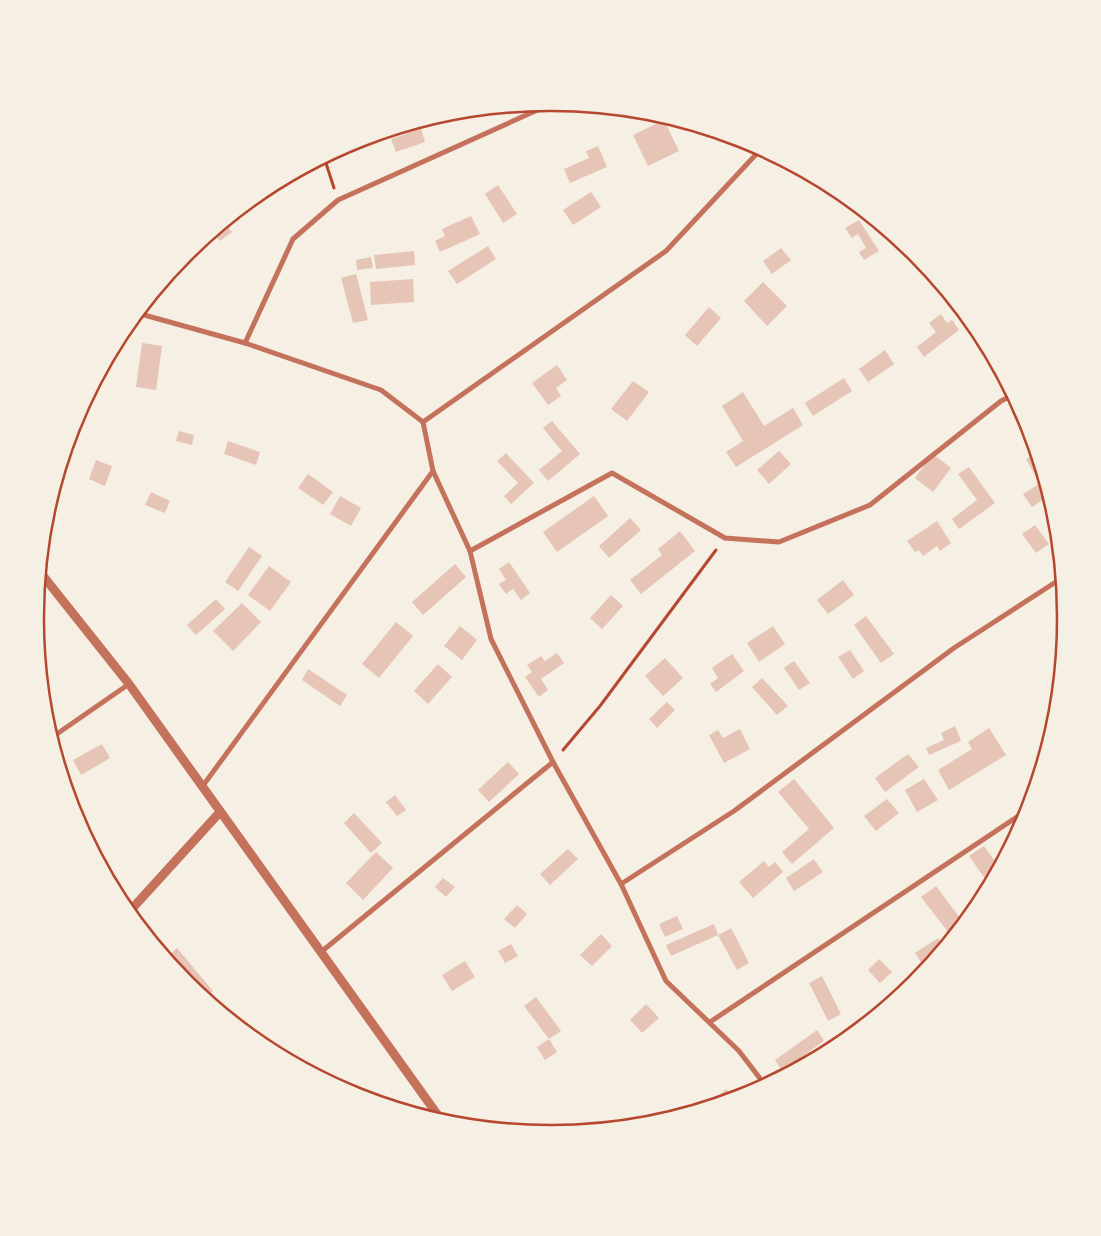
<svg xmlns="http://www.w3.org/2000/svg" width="1101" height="1236" viewBox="0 0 1101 1236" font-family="Quicksand,sans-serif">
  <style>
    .building { fill: #e6c5b7 }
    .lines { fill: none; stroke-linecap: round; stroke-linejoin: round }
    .path { stroke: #b5482f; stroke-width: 3 }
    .minor { stroke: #c5725c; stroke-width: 5 }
    .tertiary { stroke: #c5725c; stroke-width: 9 }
    .rim { fill: none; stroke: #b5482f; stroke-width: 2.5 }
  </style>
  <rect width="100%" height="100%" fill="#f6efe4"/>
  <!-- building -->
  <g class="building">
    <path d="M664,120L679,151L648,166L633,135Z"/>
    <path d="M419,122L425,142L396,152L391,139L408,133L406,126Z"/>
    <path d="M598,146L607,167L570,183L564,169L589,158L586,151Z"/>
    <path d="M498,185L517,214L503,223L485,194Z"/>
    <path d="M591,192L601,207L573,225L563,210Z"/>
    <path d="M471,216L480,234L440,252L435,241L445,236L442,229Z"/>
    <path d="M859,220L879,251L864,260L859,252L866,248L858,234L852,238L845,228Z"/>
    <path d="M226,224L232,232L220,241L214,233Z"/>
    <path d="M488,246L496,259L457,284L448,271Z"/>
    <path d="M781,248L791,260L772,274L763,261Z"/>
    <path d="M414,251L415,265L376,269L374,255Z"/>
    <path d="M371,257L373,268L357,270L356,260Z"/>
    <path d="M356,274L368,320L353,323L341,278Z"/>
    <path d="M413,279L414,302L371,305L370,282Z"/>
    <path d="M763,282L787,306L767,326L744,301Z"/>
    <path d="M709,307L721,318L697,346L685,335Z"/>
    <path d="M962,310L971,322L965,326L957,314Z"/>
    <path d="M941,314L947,323L952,320L959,330L924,357L917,347L936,332L929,323Z"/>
    <path d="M142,343L162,346L156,390L136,387Z"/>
    <path d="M885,350L894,364L868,382L859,369Z"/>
    <path d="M557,365L567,380L556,388L561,396L548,405L532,383Z"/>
    <path d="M844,378L852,391L813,416L805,403Z"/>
    <path d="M633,381L649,392L627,421L611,409Z"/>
    <path d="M743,392L764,426L793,408L803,425L736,467L726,452L743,441L722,406Z"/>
    <path d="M552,421L580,454L548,481L539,470L562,451L543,428Z"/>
    <path d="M179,431L194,435L192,445L176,441Z"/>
    <path d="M71,432L77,435L70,452L65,450Z"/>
    <path d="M228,441L260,452L256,465L224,454Z"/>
    <path d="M779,451L791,464L769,484L757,470Z"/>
    <path d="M506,453L534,483L511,504L504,496L518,483L497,461Z"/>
    <path d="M1036,453L1042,471L1035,475L1026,459Z"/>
    <path d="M933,454L951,468L933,492L915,478Z"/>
    <path d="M96,460L112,466L105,486L89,479Z"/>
    <path d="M969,467L995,503L959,529L952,519L977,500L958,474Z"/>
    <path d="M308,474L333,492L323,505L298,488Z"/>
    <path d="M1045,480L1049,496L1032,507L1023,494Z"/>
    <path d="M151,492L170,501L165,513L145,505Z"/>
    <path d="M340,496L361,508L351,526L330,514Z"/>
    <path d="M594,496L608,516L557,552L543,532Z"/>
    <path d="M630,518L641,530L609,558L599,546Z"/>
    <path d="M937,521L951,543L940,551L937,546L923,556L919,550L915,552L907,541Z"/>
    <path d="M1035,525L1049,544L1036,553L1022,534Z"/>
    <path d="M680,531L695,551L641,594L630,580L662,555L658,549Z"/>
    <path d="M249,547L262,556L238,591L225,582Z"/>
    <path d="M509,562L530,593L521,600L513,589L506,594L499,584L506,580L499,569Z"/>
    <path d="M455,564L466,577L423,615L412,602Z"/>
    <path d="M269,566L291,582L270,611L248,595Z"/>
    <path d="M843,580L854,595L828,614L817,600Z"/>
    <path d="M611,595L623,606L602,629L590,618Z"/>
    <path d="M216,599L225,609L196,635L187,625Z"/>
    <path d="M242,603L261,622L233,651L213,631Z"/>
    <path d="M866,616L894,654L881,663L854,625Z"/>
    <path d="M396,622L413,636L379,678L362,664Z"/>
    <path d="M460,626L477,640L462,660L444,646Z"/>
    <path d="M773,626L785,644L759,662L747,643Z"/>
    <path d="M850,650L864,671L853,679L838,657Z"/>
    <path d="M557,653L564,663L541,679L548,690L539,697L525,677L532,672L527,665L541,656L545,661Z"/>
    <path d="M732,654L744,671L716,692L710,684L718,678L712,668Z"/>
    <path d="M665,658L683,678L663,696L645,676Z"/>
    <path d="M794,661L810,683L799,690L784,668Z"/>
    <path d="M438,664L452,677L428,704L414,691Z"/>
    <path d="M308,669L347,695L340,706L302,680Z"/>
    <path d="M762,678L788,706L777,715L752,687Z"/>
    <path d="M667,702L675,710L657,728L649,719Z"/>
    <path d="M1057,706L1056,719L1054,724L1047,713Z"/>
    <path d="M955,726L961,741L929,755L926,748L944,740L941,733Z"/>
    <path d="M989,728L1006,755L949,790L938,770L972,749L968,742Z"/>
    <path d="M740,729L750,749L724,763L709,735L718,730L723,738Z"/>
    <path d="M102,744L110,758L81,775L73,760Z"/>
    <path d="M908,754L919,767L885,792L875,778Z"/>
    <path d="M508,762L519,774L489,802L478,790Z"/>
    <path d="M794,779L834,828L792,864L782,852L809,829L778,792Z"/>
    <path d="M924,779L938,800L917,812L905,790Z"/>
    <path d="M395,795L406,810L397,816L386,802Z"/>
    <path d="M887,799L899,813L876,831L864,816Z"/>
    <path d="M354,813L382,843L371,853L344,823Z"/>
    <path d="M984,846L999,867L986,880L969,856Z"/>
    <path d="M568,849L578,859L550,885L540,874Z"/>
    <path d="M376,852L393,868L363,900L346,883Z"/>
    <path d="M814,859L823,872L794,891L786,878Z"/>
    <path d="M764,861L769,867L775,862L783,872L753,898L739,882Z"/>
    <path d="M443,878L455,887L446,897L435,887Z"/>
    <path d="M936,886L960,918L969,912L971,914L952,937L921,897Z"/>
    <path d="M517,905L527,914L515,928L504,919Z"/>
    <path d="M677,916L683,929L665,937L659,924Z"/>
    <path d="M714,924L718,935L671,956L666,945Z"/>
    <path d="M731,928L749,963L737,970L718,935Z"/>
    <path d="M601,934L612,946L592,966L580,955Z"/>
    <path d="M938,938L944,948L925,968L915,953Z"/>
    <path d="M511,944L518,956L505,963L498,951Z"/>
    <path d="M177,948L213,991L205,998L186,983L166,958Z"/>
    <path d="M879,959L892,972L880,983L868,970Z"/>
    <path d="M465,961L475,977L452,991L442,975Z"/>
    <path d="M822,976L841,1014L828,1021L809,983Z"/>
    <path d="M536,997L561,1031L549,1039L524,1006Z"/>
    <path d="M646,1004L659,1018L642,1033L630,1020Z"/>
    <path d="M859,1025L860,1027L837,1047L824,1053Z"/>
    <path d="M817,1030L824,1041L782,1071L775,1060Z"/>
    <path d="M549,1039L557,1052L545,1060L537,1047Z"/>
    <path d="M726,1089L735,1098L707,1107Z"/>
  </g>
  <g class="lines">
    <!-- path -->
    <g class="path">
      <path d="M324,157L334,188"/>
      <path d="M563,750L600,706L716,550"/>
    </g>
    <!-- minor -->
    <g class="minor">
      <path d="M137,313L245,343L381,390L423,422L666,251L761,149"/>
      <path d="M245,343L293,239L338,200L553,103"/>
      <path d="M433,471L470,551L491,639L553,762L621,884L666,981L739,1051L765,1085"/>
      <path d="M470,551L612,473L725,538L779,542L870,505L1001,401L1013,395"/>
      <path d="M51,738L129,684"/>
      <path d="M202,787L433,471L423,422"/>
      <path d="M621,884L734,811L954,648L1062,578"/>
      <path d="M321,952L553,762"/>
      <path d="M710,1022L1029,809"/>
    </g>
    <!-- tertiary -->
    <g class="tertiary">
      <path d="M40,572L129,684L442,1121"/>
      <path d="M129,912L220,812"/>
    </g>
  </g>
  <!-- crop -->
  <path d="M0 0H1101V1236H0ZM550 111H551A506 506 0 0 1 1057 617V619A506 506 0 0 1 551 1125H550A506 506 0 0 1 44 619V617A506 506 0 0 1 550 111Z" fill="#f6efe4" fill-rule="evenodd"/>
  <path class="rim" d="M550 111H551A506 506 0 0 1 1057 617V619A506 506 0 0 1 551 1125H550A506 506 0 0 1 44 619V617A506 506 0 0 1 550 111Z"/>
</svg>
